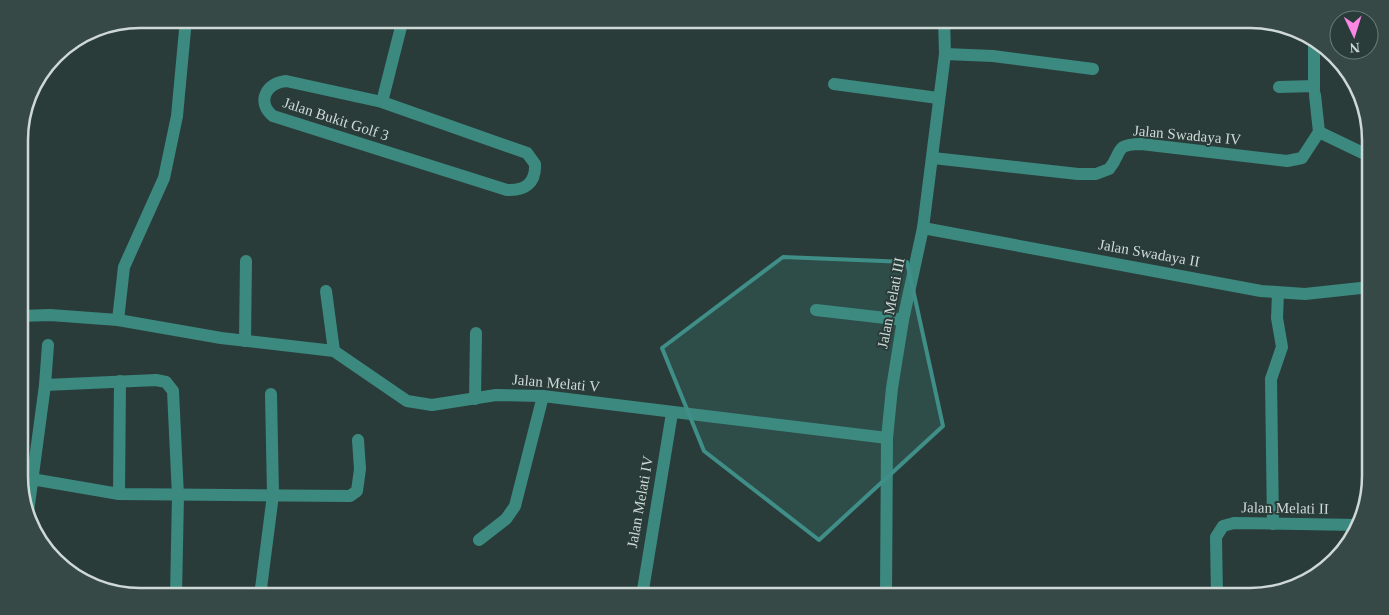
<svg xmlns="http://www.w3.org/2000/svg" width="1389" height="615" viewBox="0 0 1389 615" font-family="Georgia,serif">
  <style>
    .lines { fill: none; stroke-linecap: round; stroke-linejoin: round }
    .minor { stroke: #3c8980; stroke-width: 12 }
    .marked { fill: #3f8f88; fill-opacity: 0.2; stroke: #3f8f88; stroke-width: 4; stroke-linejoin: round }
    .labels { text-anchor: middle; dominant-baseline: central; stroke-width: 4; stroke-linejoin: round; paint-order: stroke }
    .street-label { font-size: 15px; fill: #ced9d7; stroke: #2a3c39 }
    .rim { fill: none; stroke: #ced9d7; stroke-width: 2.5 }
  </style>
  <rect width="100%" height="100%" fill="#2a3c39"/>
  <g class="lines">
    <!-- minor -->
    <g class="minor">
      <path d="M945,54L993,56L1093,69"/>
      <path d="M286,81L382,102L527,153L535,164C536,183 525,191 507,190L273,116C256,102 266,83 286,81Z"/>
      <path d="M834,84L938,98"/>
      <path d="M1279,87L1314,86"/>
      <path d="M1314,90V42"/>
      <path d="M1315,95L1319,132L1369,156"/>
      <path d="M382,102L403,19"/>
      <path d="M933,158L1078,174H1096L1109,169C1123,153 1113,144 1141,144L1287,161L1302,158L1319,132"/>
      <path d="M923,228L1261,291L1305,294L1370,287"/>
      <path d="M326,291L334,351"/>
      <path d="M816,310L903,320"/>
      <path d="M19,316L50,315L118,320L221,338L334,351L407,401L432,405L496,395L543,396L887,438"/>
      <path d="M118,320L124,267L164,178L177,116L186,19"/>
      <path d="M245,341L246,261"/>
      <path d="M45,385L156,380L166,382L173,391L178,496L176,596"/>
      <path d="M475,399L476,333"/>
      <path d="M20,477L119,494L350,496L357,491L360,469L358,440"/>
      <path d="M119,494L120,381"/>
      <path d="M28,512L45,385L48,345"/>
      <path d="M1273,524L1271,379L1282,347L1277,318L1278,293"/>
      <path d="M479,540L506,519L515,506L543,396"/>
      <path d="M260,596L273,495L271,394"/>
      <path d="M642,596L672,413"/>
      <path d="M886,596L887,438L892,388L903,320L923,228L945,54L944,19"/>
      <path d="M1217,596L1216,537L1223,526L1234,523L1358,525"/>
    </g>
  </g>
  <!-- marked area -->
  <path class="marked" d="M783,257L907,262L943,426L819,540L704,451L662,348Z"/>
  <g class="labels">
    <!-- street labels -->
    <g class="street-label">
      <text transform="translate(336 119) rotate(18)">Jalan Bukit Golf 3</text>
      <text transform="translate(1187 135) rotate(5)">Jalan Swadaya IV</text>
      <text transform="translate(1149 253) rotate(10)">Jalan Swadaya II</text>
      <text transform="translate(891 303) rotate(-79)">Jalan Melati III</text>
      <text transform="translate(556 383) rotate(5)">Jalan Melati V</text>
      <text transform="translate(640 502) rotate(-80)">Jalan Melati IV</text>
      <text transform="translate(1285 508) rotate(1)">Jalan Melati II</text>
    </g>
  </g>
  <!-- crop -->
  <path d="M0 0H1389V615H0ZM140 28H1250A112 112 0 0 1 1362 140V476A112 112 0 0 1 1250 588H140A112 112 0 0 1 28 476V140A112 112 0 0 1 140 28Z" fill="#374946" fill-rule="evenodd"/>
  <path class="rim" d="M140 28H1250A112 112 0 0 1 1362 140V476A112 112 0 0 1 1250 588H140A112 112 0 0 1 28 476V140A112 112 0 0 1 140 28Z"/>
  <!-- north arrow -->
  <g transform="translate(1354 35) rotate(176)"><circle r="24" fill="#2a3c39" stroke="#6c7b78"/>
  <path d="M0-4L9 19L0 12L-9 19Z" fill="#fb87e5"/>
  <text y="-8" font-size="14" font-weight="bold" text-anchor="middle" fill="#ced9d7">N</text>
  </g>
</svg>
